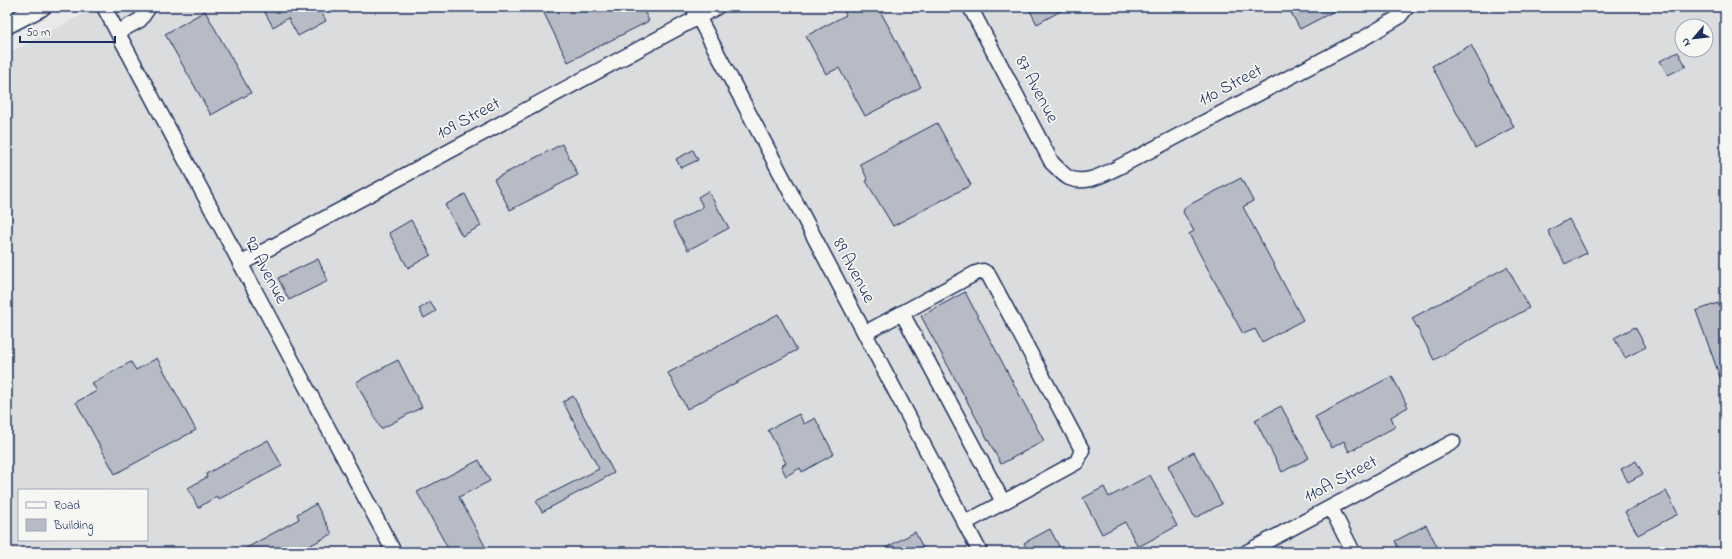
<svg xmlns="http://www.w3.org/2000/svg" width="1732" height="559" viewBox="0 0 1732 559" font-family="'Indie Flower',sans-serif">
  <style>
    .built { fill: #dadcde; fill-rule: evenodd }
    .building { fill: #b6bbc6; stroke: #1b2f5e }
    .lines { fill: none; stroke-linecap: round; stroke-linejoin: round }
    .minor-casing { stroke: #1b2f5e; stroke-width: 17 }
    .major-casing { stroke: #1b2f5e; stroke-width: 20 }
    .minor { stroke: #f6f6f2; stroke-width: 14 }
    .major { stroke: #f6f6f2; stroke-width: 17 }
    .labels { text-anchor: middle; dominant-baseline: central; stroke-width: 3.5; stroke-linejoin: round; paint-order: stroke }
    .street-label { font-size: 18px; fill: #1b2f5e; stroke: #f6f6f2 }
  </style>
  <rect width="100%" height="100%" fill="#e9eae9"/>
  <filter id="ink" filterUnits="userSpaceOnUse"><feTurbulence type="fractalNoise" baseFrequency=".025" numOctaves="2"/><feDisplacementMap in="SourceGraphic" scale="8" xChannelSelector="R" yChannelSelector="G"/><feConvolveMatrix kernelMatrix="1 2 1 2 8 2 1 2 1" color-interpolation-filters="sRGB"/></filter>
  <g filter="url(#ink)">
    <!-- built -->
    <path class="built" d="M97,7H1725V552H7V54ZM1682,26H1706V50H1682ZM19,490H147V540H19Z"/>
    <!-- building -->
    <g class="building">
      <path d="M262,7H319L326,21L298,36L288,18L273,27Z"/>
      <path d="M541,7H642L649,21L568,62Z"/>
      <path d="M853,7H878L921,87L865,116L839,68L826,74L806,36L846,15L844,12Z"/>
      <path d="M1028,7H1068L1037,24Z"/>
      <path d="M1288,7H1342L1300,29Z"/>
      <path d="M205,11L251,93L211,115L165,34Z"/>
      <path d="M1471,45L1514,127L1475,148L1432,66Z"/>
      <path d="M1678,52L1686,66L1668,75L1660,61Z"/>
      <path d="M937,123L971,185L893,226L866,181L868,180L860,164Z"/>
      <path d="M562,144L578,175L510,210L494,179Z"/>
      <path d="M693,150L698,160L681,168L676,159Z"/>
      <path d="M1241,178L1253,201L1243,207L1303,320L1262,342L1255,329L1243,334L1189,234L1194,231L1183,212L1185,207Z"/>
      <path d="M708,191L729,228L688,250L673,223L703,207L698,197Z"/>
      <path d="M465,194L481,226L462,236L445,205Z"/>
      <path d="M1569,219L1587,253L1565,264L1548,231Z"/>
      <path d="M411,220L431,255L408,268L389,233Z"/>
      <path d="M318,259L328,281L289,300L278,278Z"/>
      <path d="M1507,267L1529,308L1434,360L1412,318Z"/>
      <path d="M965,292L1044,441L1001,464L921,316Z"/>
      <path d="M430,302L436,311L424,318L419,309Z"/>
      <path d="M1718,303L1725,323V387L1724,388L1696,311Z"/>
      <path d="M778,314L797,350L687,409L668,373Z"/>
      <path d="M1635,327L1646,347L1625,358L1614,338Z"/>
      <path d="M157,358L196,430L115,474L76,402L97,391L92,383L131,362L136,370Z"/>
      <path d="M398,360L422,407L381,429L356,382Z"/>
      <path d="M1392,376L1408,407L1391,417L1395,427L1349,452L1344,441L1332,448L1315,417Z"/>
      <path d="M573,396L614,473L542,512L536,501L599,469L563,402Z"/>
      <path d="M1281,406L1309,458L1282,472L1255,420Z"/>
      <path d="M799,414L804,424L815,418L834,454L802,472L800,468L786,476L781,466L786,463L768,430Z"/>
      <path d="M268,440L282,466L219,499L217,496L198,508L188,488L207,477L206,474Z"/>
      <path d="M1194,452L1222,504L1195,518L1168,466Z"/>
      <path d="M479,460L490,481L459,497L488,552H450L417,492Z"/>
      <path d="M1636,461L1643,474L1628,482L1621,469Z"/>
      <path d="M1150,475L1177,526L1138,547L1125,522L1102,534L1083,498L1104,487L1109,497Z"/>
      <path d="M1666,491L1678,514L1638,535L1625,512Z"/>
      <path d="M316,504L332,534L309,546L311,549L304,552H239L299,519L297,514Z"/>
      <path d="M1426,525L1440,552H1400L1395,541Z"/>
      <path d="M1050,529L1062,552H1029L1024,543Z"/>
      <path d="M915,532L925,552H878Z"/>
    </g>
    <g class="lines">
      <defs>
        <g id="minor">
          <path d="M104,7L394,552"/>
          <path d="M693,7L980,552"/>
          <path d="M970,7L1052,163C1057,167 1063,175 1069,178C1085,185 1102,175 1117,168L1364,38L1399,17L1407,7"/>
          <path d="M118,32L140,20L149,7"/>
          <path d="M240,264L717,7"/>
          <path d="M902,313L1003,502"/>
          <path d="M865,333L976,273L983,271L988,274L1082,450L1077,462L965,523"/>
          <path d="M1331,508L1353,552"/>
          <path d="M1247,552L1453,442"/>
        </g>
        <path id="major" d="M7,25L42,7"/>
      </defs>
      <!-- minor casing -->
      <use href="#minor" class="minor-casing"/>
      <!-- major casing -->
      <use href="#major" class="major-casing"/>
      <!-- minor -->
      <use href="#minor" class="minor"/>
      <!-- major -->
      <use href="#major" class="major"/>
    </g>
  </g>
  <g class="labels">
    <!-- street labels -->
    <g class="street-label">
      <text transform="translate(1231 86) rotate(-28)">110 Street</text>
      <text transform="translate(1036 90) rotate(62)">87 Avenue</text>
      <text transform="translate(469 119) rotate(-28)">109 Street</text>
      <text transform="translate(265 271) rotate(62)">92 Avenue</text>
      <text transform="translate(853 271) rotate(62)">89 Avenue</text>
      <text transform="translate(1341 480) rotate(-28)">110A Street</text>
    </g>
  </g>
  <!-- margin -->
  <rect width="1732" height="559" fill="none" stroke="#f6f6f2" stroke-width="24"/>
  <rect x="12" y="12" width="1708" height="535" fill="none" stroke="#1b2f5e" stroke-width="1.5" filter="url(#ink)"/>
  <!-- legend -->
  <rect x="18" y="489" width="130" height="52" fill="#f6f6f2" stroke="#9ea6b7"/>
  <rect x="26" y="502" width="20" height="6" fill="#f6f6f2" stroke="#9ea6b7"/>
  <text x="54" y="509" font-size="12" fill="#1b2f5e">Road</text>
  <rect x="26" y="519" width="20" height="12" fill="#b6bbc6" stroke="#9ea6b7"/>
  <text x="54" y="529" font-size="12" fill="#1b2f5e">Building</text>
  <!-- north arrow -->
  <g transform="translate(1694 38) rotate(242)"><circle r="19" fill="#f6f6f2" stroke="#9ea6b7"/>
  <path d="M0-3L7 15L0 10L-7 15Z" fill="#1b2f5e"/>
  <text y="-6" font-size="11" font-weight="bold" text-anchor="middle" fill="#1b2f5e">N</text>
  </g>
  <!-- scale -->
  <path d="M20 36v6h95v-6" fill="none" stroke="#1b2f5e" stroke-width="2"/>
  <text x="26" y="36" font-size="12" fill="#1b2f5e" stroke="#f6f6f2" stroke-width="3" paint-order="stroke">50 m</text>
</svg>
